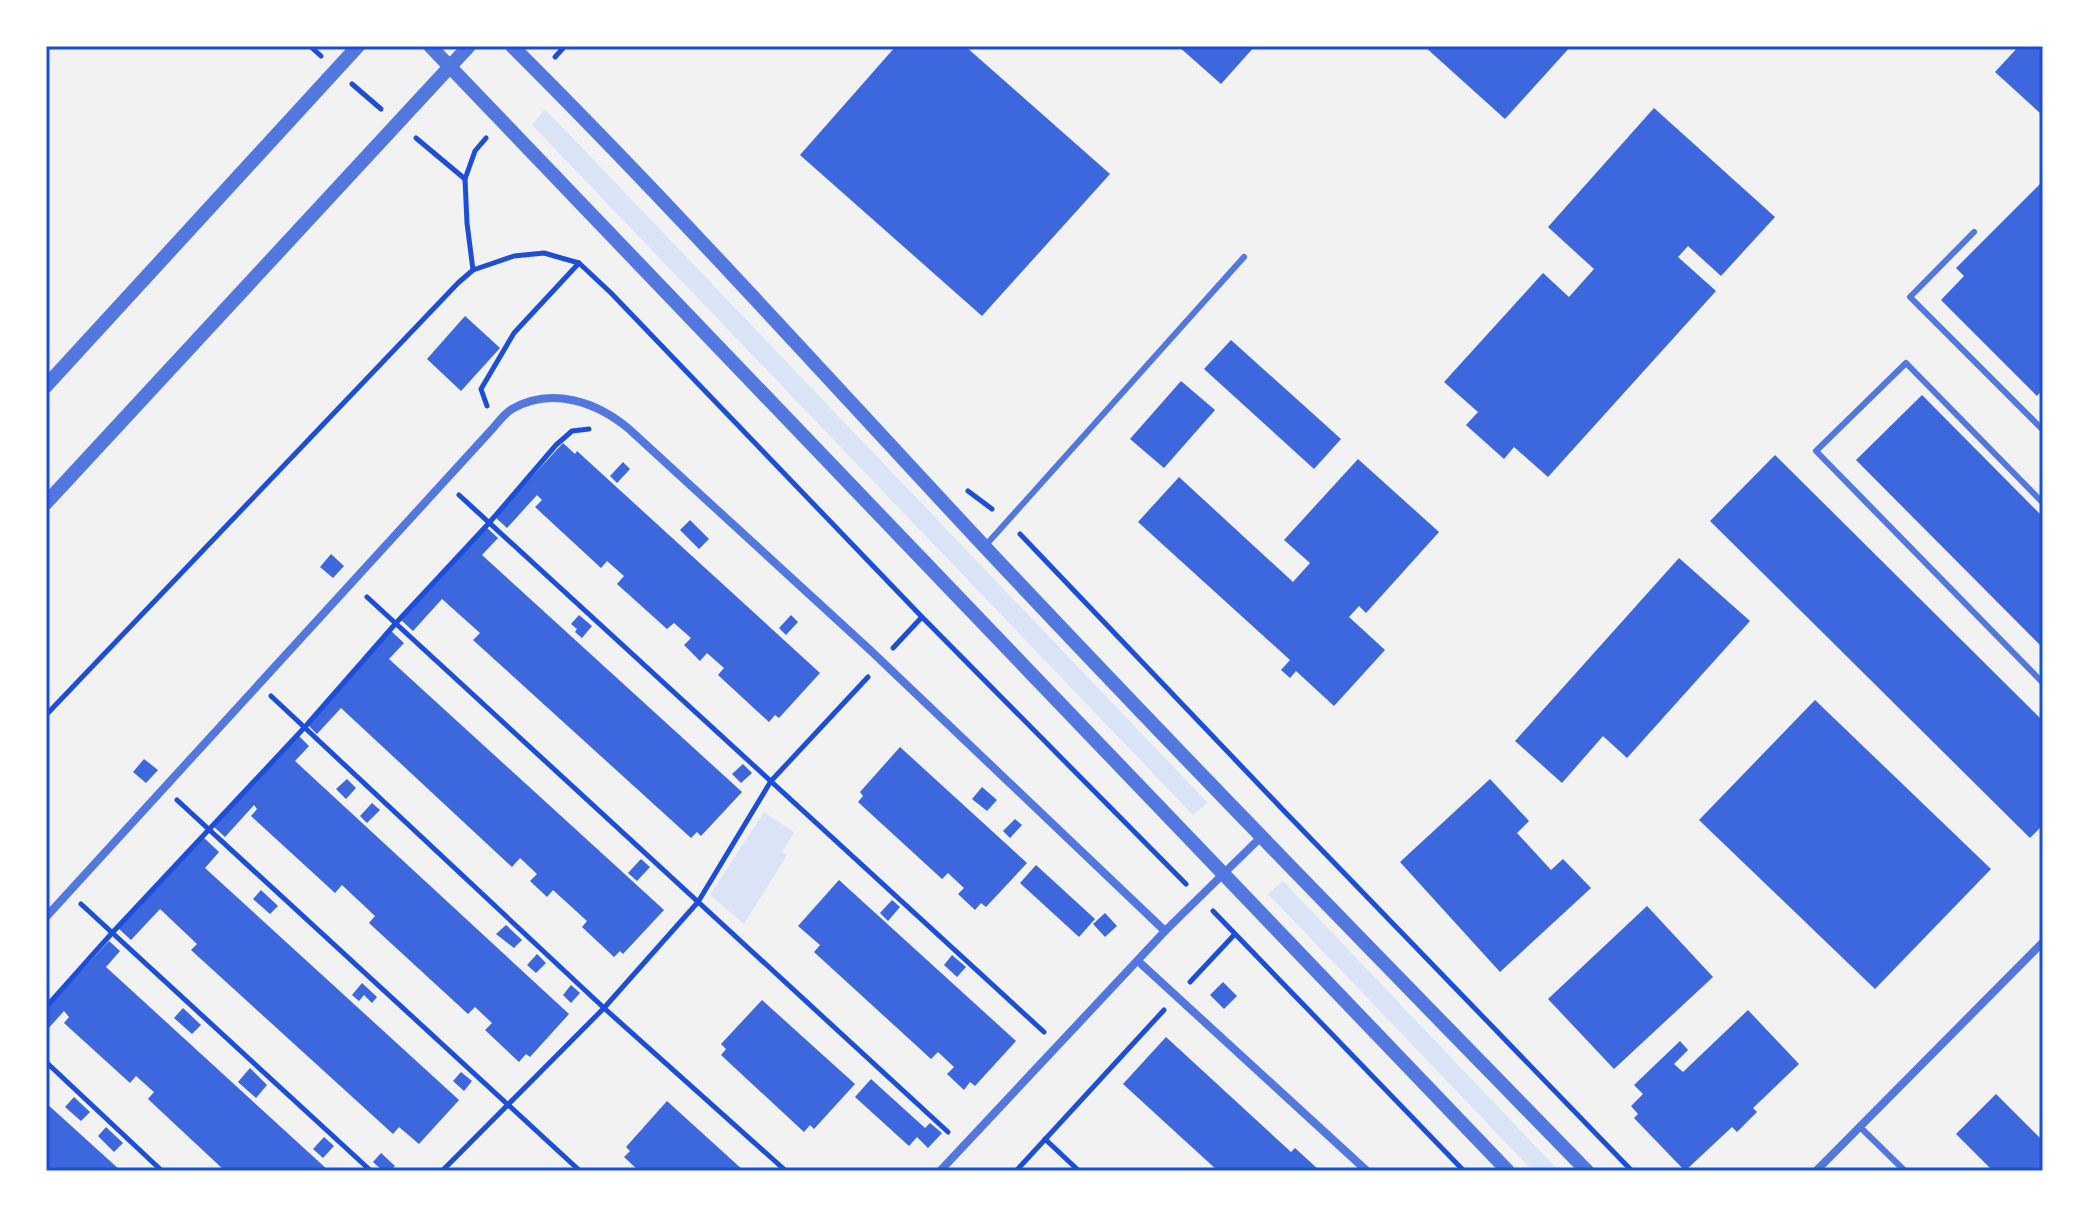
<svg xmlns="http://www.w3.org/2000/svg" width="2089" height="1217" viewBox="0 0 2089 1217" font-family="'Playfair Display',serif">
  <style>
    .green { fill: #dbe4f7 }
    .building { fill: #3d67dc }
    .lines { fill: none; stroke-linecap: round; stroke-linejoin: round }
    .path { stroke: #1d4ed8; stroke-width: 5 }
    .service { stroke: #5277de; stroke-width: 6 }
    .minor { stroke: #5277de; stroke-width: 8 }
    .tertiary { stroke: #5277de; stroke-width: 14 }
    .neatline { fill: none; stroke: #1d4ed8; stroke-width: 3 }
  </style>
  <rect width="100%" height="100%" fill="#f2f2f2"/>
  <!-- green -->
  <g class="green">
    <path d="M545,109L1207,802V803L1193,815L532,125Z"/>
    <path d="M764,812L794,832L782,852L787,855L744,924L710,895Z"/>
    <path d="M1283,881L1559,1171H1533L1268,894Z"/>
  </g>
  <!-- building -->
  <g class="building">
    <path d="M896,46H965L1110,174L982,316L800,155Z"/>
    <path d="M1178,46H1255L1221,84Z"/>
    <path d="M1424,46H1571L1505,119Z"/>
    <path d="M2019,46H2043V112L2041,114L1995,72Z"/>
    <path d="M1654,108L1775,217L1721,276L1688,246L1679,256L1678,257L1716,291L1548,477L1514,447L1504,459L1466,425L1478,412L1444,382L1543,273L1569,297L1594,269L1548,227Z"/>
    <path d="M2043,181V389L2037,396L1941,300L1964,276L1956,268Z"/>
    <path d="M465,316L500,348L461,391L427,359Z"/>
    <path d="M1231,340L1341,439L1314,469L1204,369Z"/>
    <path d="M1181,381L1215,410L1164,468L1130,439Z"/>
    <path d="M1922,395L2043,517V648L1856,460Z"/>
    <path d="M563,443L575,454L577,451L820,673L779,718L775,715L769,722L718,675L724,668L707,653L700,661L684,645L691,638L674,623L667,629L617,584L624,576L607,561L601,568L535,507L542,500L537,495L507,528L495,517Z"/>
    <path d="M1775,455L2043,721V825L2030,838L1710,521Z"/>
    <path d="M1358,459L1439,532L1366,613L1359,606L1349,617L1385,650L1334,706L1296,671L1290,678L1281,670L1290,660L1138,522L1179,477L1293,582L1310,563L1284,540Z"/>
    <path d="M623,462L630,469L617,483L610,476Z"/>
    <path d="M690,520L709,539L699,549L680,530Z"/>
    <path d="M485,526L498,538L482,555L742,792L701,836L697,832L691,838L473,640L480,633L442,599L413,631L400,619Z"/>
    <path d="M331,554L344,566L333,578L320,567Z"/>
    <path d="M1679,558L1750,621L1627,758L1603,736L1562,783L1515,741Z"/>
    <path d="M579,615L592,626L582,638L575,632L577,629L571,624Z"/>
    <path d="M791,615L798,622L786,635L779,628Z"/>
    <path d="M391,631L404,643L389,659L664,910L623,954L620,951L614,957L582,927L587,921L553,890L547,897L530,881L537,874L520,858L512,867L341,708L317,734L306,723Z"/>
    <path d="M1815,700L1991,869L1875,989L1699,820Z"/>
    <path d="M297,734L309,746L295,761L569,1014L530,1057L526,1054L519,1062L485,1030L492,1023L475,1007L468,1014L369,923L375,916L342,885L335,893L251,816L257,809L254,805L225,837L213,826Z"/>
    <path d="M900,747L1027,863L986,907L981,903L975,910L958,894L964,888L948,873L942,879L858,802L863,796L860,792Z"/>
    <path d="M144,759L158,770L146,783L133,772Z"/>
    <path d="M743,764L752,773L741,783L732,774Z"/>
    <path d="M347,779L356,788L346,799L336,789Z"/>
    <path d="M1490,779L1529,821L1517,833L1551,870L1563,859L1591,888L1500,972L1400,862Z"/>
    <path d="M982,787L997,800L987,811L972,799Z"/>
    <path d="M372,803L380,810L367,823L360,816Z"/>
    <path d="M1015,819L1022,825L1010,838L1003,831Z"/>
    <path d="M202,836L219,852L205,868L459,1100L419,1144L399,1127L393,1134L191,950L197,944L160,909L131,940L118,928Z"/>
    <path d="M641,859L650,867L637,881L628,873Z"/>
    <path d="M1036,865L1095,919L1079,937L1020,883Z"/>
    <path d="M839,880L1016,1041L975,1086L970,1082L964,1090L947,1074L954,1067L938,1052L931,1059L814,952L820,945L798,926Z"/>
    <path d="M261,890L278,906L270,914L253,899Z"/>
    <path d="M892,900L900,907L888,921L880,913Z"/>
    <path d="M1647,906L1713,977L1614,1069L1548,999Z"/>
    <path d="M1105,913L1117,926L1105,937L1093,924Z"/>
    <path d="M506,925L522,940L514,948L496,934Z"/>
    <path d="M109,941L120,951L106,967L329,1171H242L239,1168L236,1171H225L148,1099L154,1092L136,1076L130,1083L64,1023L69,1017L64,1011L46,1031V1009Z"/>
    <path d="M537,954L546,963L536,973L527,965Z"/>
    <path d="M952,955L966,967L957,977L944,965Z"/>
    <path d="M1223,982L1237,996L1224,1009L1210,995Z"/>
    <path d="M362,983L377,997L372,1003L364,995L359,1001L352,995Z"/>
    <path d="M571,985L580,993L571,1003L563,995Z"/>
    <path d="M762,1000L855,1084L814,1129L810,1125L804,1132L721,1055L726,1049L721,1044Z"/>
    <path d="M183,1008L201,1025L192,1034L174,1018Z"/>
    <path d="M1748,1010L1799,1064L1753,1108L1757,1112L1737,1132L1732,1127L1685,1171L1634,1118L1638,1114L1631,1106L1643,1094L1634,1085L1680,1041L1688,1050L1674,1064L1683,1072Z"/>
    <path d="M1166,1037L1291,1152L1295,1148L1320,1171H1218L1123,1084Z"/>
    <path d="M250,1068L267,1085L256,1098L238,1082Z"/>
    <path d="M461,1072L472,1081L464,1091L453,1081Z"/>
    <path d="M871,1079L925,1128L930,1123L942,1133L928,1148L917,1137L909,1146L855,1097Z"/>
    <path d="M1996,1094L2043,1141V1171H1993L1956,1134Z"/>
    <path d="M74,1097L90,1112L81,1121L65,1107Z"/>
    <path d="M667,1101L744,1171H639L624,1157L630,1151L626,1147Z"/>
    <path d="M46,1103L121,1171H46Z"/>
    <path d="M106,1127L123,1143L114,1152L98,1136Z"/>
    <path d="M324,1137L334,1146L323,1158L313,1149Z"/>
    <path d="M381,1153L395,1166L390,1171H383L373,1162Z"/>
  </g>
  <g class="lines">
    <!-- path -->
    <g class="path">
      <path d="M310,46L321,56"/>
      <path d="M555,57L565,46"/>
      <path d="M352,84L381,109"/>
      <path d="M416,138L465,179"/>
      <path d="M473,270L467,223L465,179L475,151L486,138"/>
      <path d="M487,406L481,389L514,333L579,263"/>
      <path d="M968,491L992,509"/>
      <path d="M459,495L1044,1032"/>
      <path d="M1020,534L1286,813L1632,1171"/>
      <path d="M367,597L948,1132"/>
      <path d="M893,648L922,617"/>
      <path d="M271,696L604,1008L786,1171"/>
      <path d="M46,715L458,283L473,270L514,256L544,253L579,263L611,293L922,617L1186,884"/>
      <path d="M177,800L580,1171"/>
      <path d="M81,904L371,1171"/>
      <path d="M1213,911L1464,1171"/>
      <path d="M1190,982L1235,934"/>
      <path d="M46,1007L112,933L304,728L396,623L489,523L556,445L572,431L589,429"/>
      <path d="M46,1062L162,1171"/>
      <path d="M1045,1139L1079,1171"/>
      <path d="M442,1171L604,1008L698,902L771,781L868,677"/>
      <path d="M1016,1171L1164,1010"/>
    </g>
    <!-- service -->
    <g class="service">
      <path d="M1974,232L1910,297L2043,430"/>
      <path d="M2043,503L1906,363L1816,451L2043,683"/>
      <path d="M985,546L1244,257"/>
      <path d="M1860,1127L1905,1171"/>
    </g>
    <!-- minor -->
    <g class="minor">
      <path d="M46,917L494,427C499,421 505,413 512,409C551,386 597,402 629,429L870,650L1165,931"/>
      <path d="M1138,961L1367,1171"/>
      <path d="M940,1171L1165,931L1262,836"/>
      <path d="M1816,1171L2043,942"/>
    </g>
    <!-- tertiary -->
    <g class="tertiary">
      <path d="M430,46L1508,1171"/>
      <path d="M512,46C675,208 828,379 984,546C1182,757 1385,964 1587,1171"/>
      <path d="M46,386L358,46"/>
      <path d="M46,503L469,46"/>
    </g>
  </g>
  <!-- border -->
  <rect width="2089" height="1217" fill="none" stroke="#ffffff" stroke-width="96"/>
  <rect x="48" y="48" width="1993" height="1121" class="neatline"/>
</svg>
